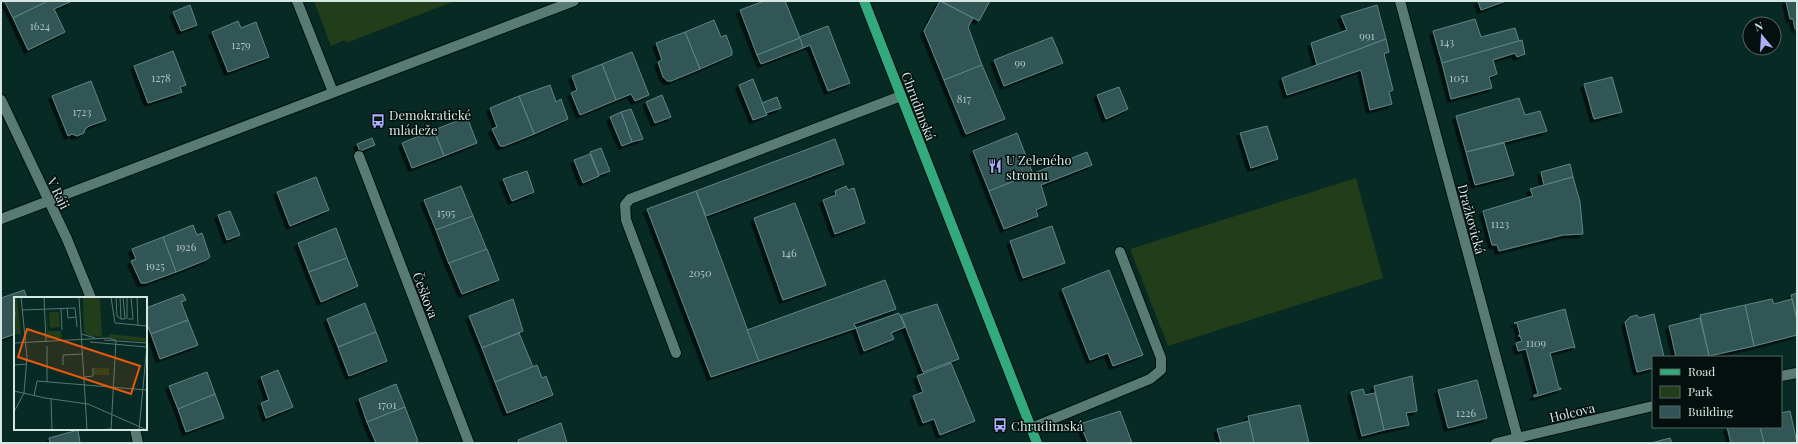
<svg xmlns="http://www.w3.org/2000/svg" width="1798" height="444" viewBox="0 0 1798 444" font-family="'Playfair Display',serif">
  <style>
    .green { fill: #223d19 }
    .building { fill: #315556; stroke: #608586; filter: url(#shadow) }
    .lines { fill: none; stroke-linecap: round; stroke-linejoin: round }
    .minor-casing { stroke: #00110d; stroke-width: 12 }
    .major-casing { stroke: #00110d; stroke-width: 12 }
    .minor { stroke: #587b73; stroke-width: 10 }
    .major { stroke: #33aa7d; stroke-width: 10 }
    .labels { text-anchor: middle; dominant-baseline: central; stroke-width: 3; stroke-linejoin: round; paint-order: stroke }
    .number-label { font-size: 11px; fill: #abc2bf }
    .street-label { font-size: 13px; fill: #d4e7e2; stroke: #04100d }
    .poi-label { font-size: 13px; fill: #d4e7e2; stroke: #04100d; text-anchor: start }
    .inset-road { fill: none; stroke: #597670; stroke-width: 1 }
    .view { fill: #e8590c; fill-opacity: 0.15; stroke: #e8590c; stroke-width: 2 }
    .inset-edge { fill: none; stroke: #d4e7e2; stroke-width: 2 }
  </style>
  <defs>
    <filter id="shadow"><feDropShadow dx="-3.5" dy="3.5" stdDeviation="0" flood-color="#0009"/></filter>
  </defs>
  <rect width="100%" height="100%" fill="#072a24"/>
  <!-- green -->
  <g class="green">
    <path d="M314,1H455L346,43L345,40L331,46Z"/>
    <path d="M1356,178L1383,278L1168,346L1130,249Z"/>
  </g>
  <!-- building -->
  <g class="building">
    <path d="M1,1H48L13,18L5,2Z"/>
    <path d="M48,1H72L54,9L65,32L28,50L13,18Z"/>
    <path d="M764,1H785L800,38L757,55L740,10Z"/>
    <path d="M940,1L973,18L968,27L982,65L944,80L924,31Z"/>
    <path d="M941,1H990L979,21Z"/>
    <path d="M1478,1H1506L1481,10Z"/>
    <path d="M1786,1H1797V29H1795L1793,19H1790Z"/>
    <path d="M190,5L197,25L181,31L173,12Z"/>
    <path d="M1377,5L1386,39L1317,65L1311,43L1347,30L1341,16Z"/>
    <path d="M1475,19L1481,37L1515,28L1519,41L1442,63L1433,31Z"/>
    <path d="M714,20L721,37L726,35L732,51V55L700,69L685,32Z"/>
    <path d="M238,21L241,28L256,22L269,57L228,72L212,32Z"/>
    <path d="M828,26L850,83L828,91L810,45L803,48L799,37Z"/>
    <path d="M685,32L700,69L671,81H667L663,77L658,62L662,60L656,43Z"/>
    <path d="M1052,37L1063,63L1004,86L994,60Z"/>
    <path d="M800,38L803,48L761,64L757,55Z"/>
    <path d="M1386,39L1389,52L1384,54L1393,90L1389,92L1392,104L1370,110L1361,70L1287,95L1282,78Z"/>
    <path d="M1522,40L1525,54L1517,57L1515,53L1493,60L1497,74L1489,77L1492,88L1451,99L1442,63Z"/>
    <path d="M173,51L186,85L180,87L182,92L148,103L134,66Z"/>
    <path d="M632,52L649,95L635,101L631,94L616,100L602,64Z"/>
    <path d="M602,64L616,100L580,115L571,93L577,90L572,76Z"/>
    <path d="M982,65L1005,119L966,134L944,80Z"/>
    <path d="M1612,77L1622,112L1594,119L1584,84Z"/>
    <path d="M753,79L767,115L753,120L739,85Z"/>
    <path d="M91,81L106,120L89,126L85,129L84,133L77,136L72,134L68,136L52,96Z"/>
    <path d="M550,85L556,102L561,99L568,119L534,134L519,96Z"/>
    <path d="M1119,87L1128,109L1106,119L1097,95Z"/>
    <path d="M662,95L671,117L655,123L646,102Z"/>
    <path d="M519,96L534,134L504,146H500L492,129L497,127L490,108Z"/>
    <path d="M777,97L781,108L766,113L762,103Z"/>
    <path d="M1519,98L1525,115L1540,111L1547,131L1466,152L1456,116Z"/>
    <path d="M631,109L643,139L632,142L621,112Z"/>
    <path d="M621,112L632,142L622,146L610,117Z"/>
    <path d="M467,117L477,143L444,156L434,130Z"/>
    <path d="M1267,126L1278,159L1251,168L1240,133Z"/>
    <path d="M434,130L444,156L412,168L402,143Z"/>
    <path d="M1017,133L1033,174L989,191L973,151Z"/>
    <path d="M372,138L375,145L360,151L357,144Z"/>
    <path d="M835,139L844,164L706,216L696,191Z"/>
    <path d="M1504,143L1514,175L1475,185L1466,152Z"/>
    <path d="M601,148L610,171L599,175L590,152Z"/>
    <path d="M1087,152L1092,165L1041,185L1047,205L1036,210L1038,216L1004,229L989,191Z"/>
    <path d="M590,154L599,176L583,183L574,160Z"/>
    <path d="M1570,164L1573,177L1544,185L1541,172Z"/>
    <path d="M527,171L534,192L512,201L503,179Z"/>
    <path d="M316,177L329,210L290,226L277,192Z"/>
    <path d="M1573,177L1580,202L1583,234L1563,235L1499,251L1497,245H1492L1483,211L1533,196L1530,189Z"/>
    <path d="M461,186L473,216L436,230L424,200Z"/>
    <path d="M846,186L848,190L854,188L865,223L835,234L823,200L836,195L835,191Z"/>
    <path d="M696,191L759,361L711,377L647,209Z"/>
    <path d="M795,203L826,285L783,300L754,218Z"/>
    <path d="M230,211L240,235L227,240L218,215Z"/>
    <path d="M473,216L487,250L449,264L436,230Z"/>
    <path d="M193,225L197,235L202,233L210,257L206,260L176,272L163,237Z"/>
    <path d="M1052,226L1065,263L1023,278L1010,241Z"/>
    <path d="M336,228L347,258L309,272L298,243Z"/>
    <path d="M163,237L176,272L146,283H141L131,261L136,259L132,249Z"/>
    <path d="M487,249L499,280L462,294L449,263Z"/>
    <path d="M347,258L358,286L321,302L309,272Z"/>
    <path d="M1109,270L1143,355L1113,366L1108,353L1090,360L1062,289Z"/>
    <path d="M885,280L896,309L854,324L856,328L759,361L747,330Z"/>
    <path d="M24,290L27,298H15V334L1,339V298Z"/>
    <path d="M1797,293V320L1791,295Z"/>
    <path d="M183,294L186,300L181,302L188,320L151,334L146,322V308Z"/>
    <path d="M513,299L523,331L482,348L469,316Z"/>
    <path d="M1772,299L1774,304L1792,299L1797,320V335L1754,346L1745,305Z"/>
    <path d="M365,303L376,332L338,347L327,319Z"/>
    <path d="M937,304L959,359L923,372L901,315Z"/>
    <path d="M1745,305L1754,346L1709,356L1700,315Z"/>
    <path d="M1565,309L1575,348L1573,347L1550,353L1559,388H1561V389L1534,397V395L1538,394L1526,349L1518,351L1516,343L1522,341L1520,336H1518L1520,334L1517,323H1514Z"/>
    <path d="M899,313L905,327L891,333L894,339L864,351L856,328Z"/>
    <path d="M1654,314L1664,357H1653V368L1637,372L1625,322L1630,317L1637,315L1639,318Z"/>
    <path d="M1700,318L1709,356L1676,357L1669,326Z"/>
    <path d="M188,320L198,345L160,359L151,334Z"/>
    <path d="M376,332L387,361L349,376L338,347Z"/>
    <path d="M519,333L533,367L495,382L482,348Z"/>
    <path d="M951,363L975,421L940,435L934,419L923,423L913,396L923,392L917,376Z"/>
    <path d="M537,365L542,378L546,376L553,395L507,413L495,382Z"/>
    <path d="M278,370L293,407L266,418L261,403L269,400L261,377Z"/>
    <path d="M207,372L215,394L178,409L169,386Z"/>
    <path d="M1412,376L1417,411L1406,413L1409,425L1384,430L1374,386Z"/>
    <path d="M1477,380L1487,418L1448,428L1438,390Z"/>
    <path d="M396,384L405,407L367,422L359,399Z"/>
    <path d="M1363,389L1365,395L1375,393L1384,430L1362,436L1351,392Z"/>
    <path d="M215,394L224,418L186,432L178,409Z"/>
    <path d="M1300,405L1309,443H1254L1248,416Z"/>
    <path d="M405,407L418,441L413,443H376L367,422Z"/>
    <path d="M1120,411L1132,443H1088L1080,424Z"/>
    <path d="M1790,411L1797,443H1764L1760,427H1781V413Z"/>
    <path d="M1249,421L1254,443H1221L1217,429Z"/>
    <path d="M561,423L567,443H519L518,440Z"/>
    <path d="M1727,427H1760L1764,443H1731Z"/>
    <path d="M78,430L80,443H50L49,438Z"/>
    <path d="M1670,438L1672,443H1651Z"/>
  </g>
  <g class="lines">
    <defs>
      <g id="minor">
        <path d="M297,1L333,92"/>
        <path d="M1400,1L1519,443"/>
        <path d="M1,100L67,239L91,298"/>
        <path d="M359,156L469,443"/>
        <path d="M1,219L574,1"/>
        <path d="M676,353L626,220L625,205L630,199L901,96"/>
        <path d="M1781,376L1797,373"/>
        <path d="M1031,428L1150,379L1161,370V358L1120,252"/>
        <path d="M135,429L138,443"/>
        <path d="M1496,443L1653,406"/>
      </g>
      <path id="major" d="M864,1L1037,443"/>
    </defs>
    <!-- minor casing -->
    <use href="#minor" class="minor-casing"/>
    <!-- major casing -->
    <use href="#major" class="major-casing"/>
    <!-- minor -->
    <use href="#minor" class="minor"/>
    <!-- major -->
    <use href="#major" class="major"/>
  </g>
  <!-- icons -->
  <defs>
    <symbol id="bus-bare" viewBox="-9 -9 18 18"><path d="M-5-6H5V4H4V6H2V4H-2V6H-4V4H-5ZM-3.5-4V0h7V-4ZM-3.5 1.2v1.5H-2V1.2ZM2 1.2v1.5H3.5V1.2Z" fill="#adaffb" stroke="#04100d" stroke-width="2.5" paint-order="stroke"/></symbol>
    <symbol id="restaurant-bare" viewBox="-9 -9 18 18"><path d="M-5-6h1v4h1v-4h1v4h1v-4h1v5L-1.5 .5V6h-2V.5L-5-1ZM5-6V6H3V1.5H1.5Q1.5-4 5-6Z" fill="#adaffb" stroke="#04100d" stroke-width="2.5" paint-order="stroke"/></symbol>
  </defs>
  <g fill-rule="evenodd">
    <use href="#bus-bare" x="368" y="111" width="20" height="20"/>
    <use href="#restaurant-bare" x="985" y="156" width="20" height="20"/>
    <use href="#bus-bare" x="990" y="415" width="20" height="20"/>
  </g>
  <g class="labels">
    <!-- number labels -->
    <g class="number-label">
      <text x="40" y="25">1624</text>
      <text x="1367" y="35">991</text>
      <text x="1447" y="41">143</text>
      <text x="241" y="44">1279</text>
      <text x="1020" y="62">99</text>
      <text x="161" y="77">1278</text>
      <text x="1459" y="77">1051</text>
      <text x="964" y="98">817</text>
      <text x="82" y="111">1723</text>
      <text x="446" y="212">1595</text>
      <text x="1500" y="223">1123</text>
      <text x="186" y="246">1926</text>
      <text x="789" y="252">146</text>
      <text x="155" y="265">1925</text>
      <text x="700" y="272">2050</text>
      <text x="1536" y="342">1109</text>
      <text x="387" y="404">1701</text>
      <text x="1466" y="412">1226</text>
    </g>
    <!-- street labels -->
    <g class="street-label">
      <text transform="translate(919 106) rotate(69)">Chrudimská</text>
      <text transform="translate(59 193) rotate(64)">V Ráji</text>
      <text transform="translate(1472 219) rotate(75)">Dražkovická</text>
      <text transform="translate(426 295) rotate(69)">Češkova</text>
      <text transform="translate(1572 412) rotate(-13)">Holcova</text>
    </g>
    <!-- poi labels -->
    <g class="poi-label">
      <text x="389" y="114">Demokratické<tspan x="389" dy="15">mládeže</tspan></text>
      <text x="1006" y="159">U Zeleného<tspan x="1006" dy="15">stromu</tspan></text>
      <text x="1011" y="425">Chrudimská</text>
    </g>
  </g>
  <!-- overview -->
  <g transform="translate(14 297)">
    <rect width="133" height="133" fill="#072a24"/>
    <path d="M0,0H3L7,37H0ZM69,0H86L88,40L73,39L70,35ZM33,12L34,34H47L48,41L33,42ZM35,15H45L46,30L36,31ZM95,37L133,41V45L95,41ZM79,71H95V78H80Z" fill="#223d19"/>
    <path class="inset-road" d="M30,0L32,45M65,0L73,133M97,0L101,26L133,29M102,0L103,19L107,22M106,0L107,22H111L109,0M113,0V22M123,0L124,29M0,5L1,19M47,11L48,33M53,11L54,21L62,20M8,13L61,11L63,30M114,22H119L117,0M67,37L81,41M90,43L133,46M76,45L133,50M0,46L94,41L102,43M0,68L13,67M49,68V58L68,57M70,80L79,79V71M33,85V49M0,94L31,101L74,107L133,133M20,99L23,84L133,93M37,102L38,133M0,115L10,96L13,60L7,0M79,133L98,132M97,133L102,43M125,133L133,48"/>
    <path class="view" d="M13,32L126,69L117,97L4,60Z"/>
    <rect width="133" height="133" class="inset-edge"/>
  </g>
  <!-- border -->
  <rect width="1798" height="444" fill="none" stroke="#d4e7e2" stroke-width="4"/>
  <!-- legend -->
  <rect x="1652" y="356" width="130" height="72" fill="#04100d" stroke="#576662"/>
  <rect x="1660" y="369" width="20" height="6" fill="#33aa7d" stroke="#576662"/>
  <text x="1688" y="376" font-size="12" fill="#d4e7e2">Road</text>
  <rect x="1660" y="386" width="20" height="12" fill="#223d19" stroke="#576662"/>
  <text x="1688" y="396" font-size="12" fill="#d4e7e2">Park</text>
  <rect x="1660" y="406" width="20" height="12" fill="#315556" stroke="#576662"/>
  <text x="1688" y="416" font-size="12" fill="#d4e7e2">Building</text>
  <!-- north arrow -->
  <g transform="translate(1762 36) rotate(342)"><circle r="19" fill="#04100d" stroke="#576662"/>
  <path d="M0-3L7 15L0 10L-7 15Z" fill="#adaffb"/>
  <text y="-6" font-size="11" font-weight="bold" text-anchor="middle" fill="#d4e7e2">N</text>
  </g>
</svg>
